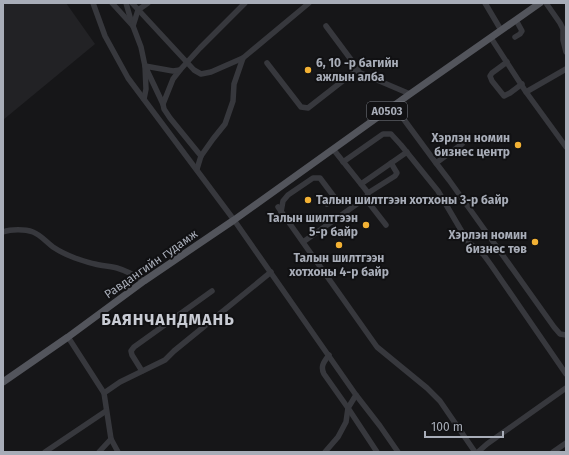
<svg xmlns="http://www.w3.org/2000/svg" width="569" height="455" viewBox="0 0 569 455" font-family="'Fira Sans',sans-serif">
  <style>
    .built { fill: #222225 }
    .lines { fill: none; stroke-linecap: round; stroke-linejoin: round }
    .minor { stroke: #37383d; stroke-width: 5.5 }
    .major { stroke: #53555c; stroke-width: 7 }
    .poi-dot { fill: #f2b134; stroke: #111113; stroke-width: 1.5 }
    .labels { text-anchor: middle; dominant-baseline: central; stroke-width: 4; stroke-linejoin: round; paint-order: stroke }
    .shield { fill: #111113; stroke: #7b7e86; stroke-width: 1 }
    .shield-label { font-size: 11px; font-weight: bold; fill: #a8adb8 }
    .poi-label { font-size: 12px; font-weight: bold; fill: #a8adb8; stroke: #111113; text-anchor: end }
    .street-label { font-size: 12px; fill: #a8adb8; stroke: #111113 }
    .district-label { font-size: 16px; font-weight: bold; letter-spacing: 1px; fill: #c9ccd4; stroke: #111113 }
  </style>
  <rect width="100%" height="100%" fill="#161618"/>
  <!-- built -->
  <path class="built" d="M3,3H66L95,44L3,120Z"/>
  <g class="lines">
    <!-- minor -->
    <g class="minor">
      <path d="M93,3L105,36L128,78L234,220L356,395L380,426L398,452"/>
      <path d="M112,3L133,26L141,47L145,66L146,89L144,99"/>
      <path d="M126,3L132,24"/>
      <path d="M132,3L194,70L201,74L211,72L243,58L309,3"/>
      <path d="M485,3L501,30"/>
      <path d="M546,3L560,23L563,29V40L566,52"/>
      <path d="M133,26L138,10L148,3"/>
      <path d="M515,37L520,34L522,31L516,20"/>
      <path d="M491,38L526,92L566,147"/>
      <path d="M507,62L492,73L490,76L492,81L504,96L510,93L522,84"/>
      <path d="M267,63L301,107L308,108L358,69L326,26"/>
      <path d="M180,70L173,79L163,104L164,109L170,118L201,156"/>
      <path d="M356,71L410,94"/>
      <path d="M526,92L566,69"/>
      <path d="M163,104L145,66L173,71L180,70L200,48L245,3"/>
      <path d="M394,106L436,163L449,180L554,327L560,334L566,335"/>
      <path d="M343,162L383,134H391L401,145L438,191L468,242L483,254L491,265L566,374"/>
      <path d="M436,163L462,144"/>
      <path d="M197,169L201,156L213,139L225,124L233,101L234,84L243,58"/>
      <path d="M361,184L407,152"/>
      <path d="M368,193L395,176L397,173L391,163"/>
      <path d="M365,198L386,225"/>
      <path d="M278,207L377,347L427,388L440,401L475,452"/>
      <path d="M281,212L283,201L288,195L313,178H320L335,198L327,204"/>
      <path d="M3,232C11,229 25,229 33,232C41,235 46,242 53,247C59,251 67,255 75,258C81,260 89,263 95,264C102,266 110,266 117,268C127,271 136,276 144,281"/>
      <path d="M303,242L367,197L368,193L365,189L333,149"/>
      <path d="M68,337L104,393L111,439L118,452"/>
      <path d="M329,355C324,362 320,366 324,374L348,408L377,452"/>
      <path d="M142,371L132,355L131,351L134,347L212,291"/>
      <path d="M104,393L120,382L165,360L174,351L271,272"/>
      <path d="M45,452L106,411"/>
      <path d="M99,452L111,439"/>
      <path d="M325,452L338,437L346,422L348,408L356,395"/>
      <path d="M478,452L487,444L566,388"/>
      <path d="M553,452L566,443"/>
    </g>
    <!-- major -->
    <path class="major" d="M3,382L68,337L144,281L234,220L410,94L540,3"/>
  </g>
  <!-- markers -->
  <g class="poi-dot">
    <circle cx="308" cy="70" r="4"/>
    <circle cx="518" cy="145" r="4"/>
    <circle cx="308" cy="200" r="4"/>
    <circle cx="366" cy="225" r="4"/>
    <circle cx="535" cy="242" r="4"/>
    <circle cx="339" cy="245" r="4"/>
  </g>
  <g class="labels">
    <!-- shield labels -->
    <rect class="shield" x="367" y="102" width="40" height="18" rx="3"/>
    <g class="shield-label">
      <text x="387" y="111">A0503</text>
    </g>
    <!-- poi labels -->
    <g class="poi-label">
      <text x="316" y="63" text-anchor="start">6, 10 -р багийн<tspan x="316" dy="14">ажлын алба</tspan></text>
      <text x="510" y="138">Хэрлэн номин<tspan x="510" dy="14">бизнес центр</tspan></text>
      <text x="316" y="200" text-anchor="start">Талын шилтгээн хотхоны 3-р байр</text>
      <text x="358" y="218">Талын шилтгээн<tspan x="358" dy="14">5-р байр</tspan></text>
      <text x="527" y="235">Хэрлэн номин<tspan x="527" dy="14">бизнес төв</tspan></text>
      <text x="339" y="258" text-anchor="middle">Талын шилтгээн<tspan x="339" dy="14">хотхоны 4-р байр</tspan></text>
    </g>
    <!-- street labels -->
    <g class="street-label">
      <text transform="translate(151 264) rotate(-35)">Равдангийн гудамж</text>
    </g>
    <!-- district labels -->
    <g class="district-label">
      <text x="168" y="319">БАЯНЧАНДМАНЬ</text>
    </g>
  </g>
  <!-- border -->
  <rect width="569" height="455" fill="none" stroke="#a8adb8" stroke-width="8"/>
  <!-- scale -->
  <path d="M425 431v6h78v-6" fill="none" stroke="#a8adb8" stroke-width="2"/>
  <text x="431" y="431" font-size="12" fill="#a8adb8" stroke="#111113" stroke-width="3" paint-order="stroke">100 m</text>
</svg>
